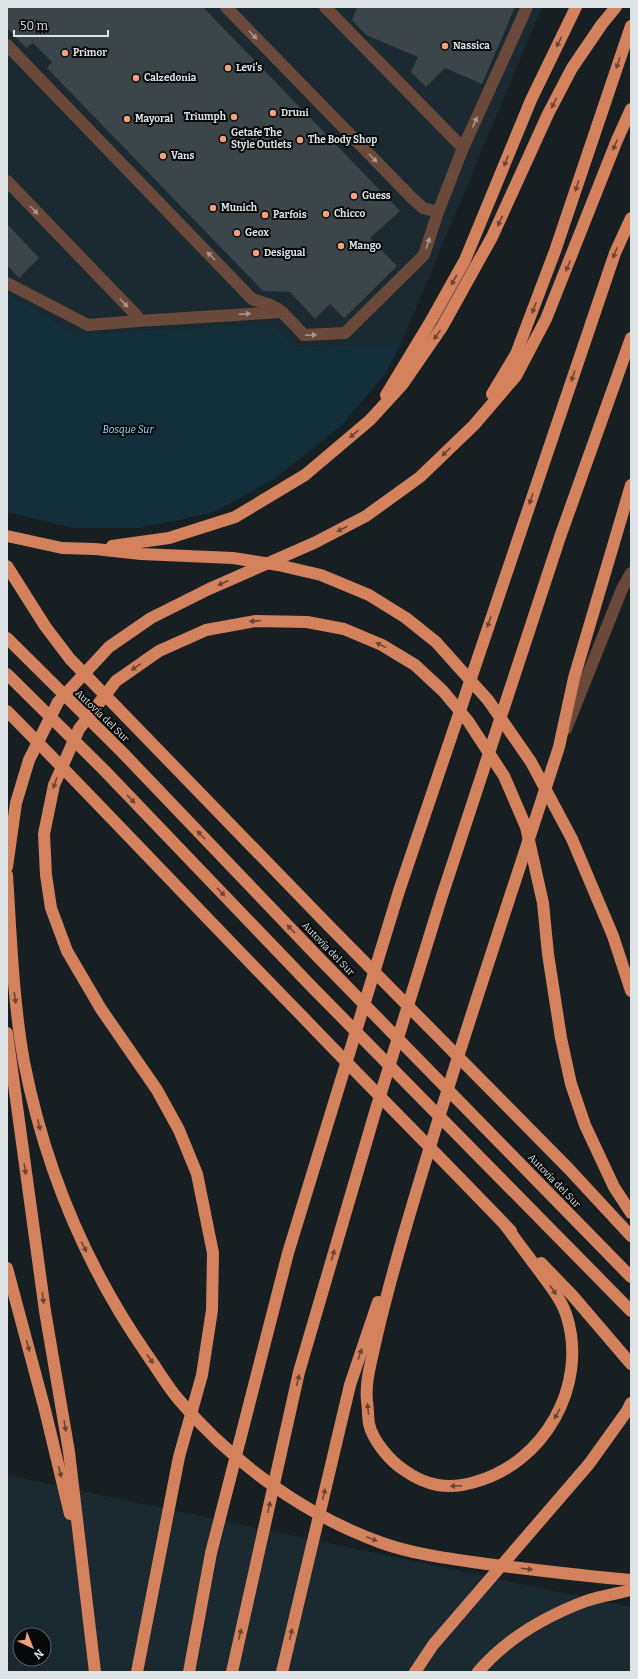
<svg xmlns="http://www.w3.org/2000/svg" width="638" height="1679" viewBox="0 0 638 1679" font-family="Bitter,serif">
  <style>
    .built { fill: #1b2930; fill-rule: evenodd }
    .green { fill: #122f3a }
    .building { fill: #3c4549 }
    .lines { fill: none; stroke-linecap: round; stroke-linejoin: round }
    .minor { stroke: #6a493a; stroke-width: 12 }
    .highway { stroke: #d4825d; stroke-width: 12 }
    .oneway { fill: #a4968f }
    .oneway2 { fill: #6d4534 }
    .poi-dot { fill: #f1a17d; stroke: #06080a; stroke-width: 1.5 }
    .labels { text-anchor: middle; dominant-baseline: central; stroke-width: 4; stroke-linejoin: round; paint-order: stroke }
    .poi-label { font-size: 10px; font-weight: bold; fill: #dde2e4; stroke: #06080a; text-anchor: start }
    .park-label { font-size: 10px; font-style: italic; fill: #91ddfc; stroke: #06080a }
    .street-label { font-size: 10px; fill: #dde2e4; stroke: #06080a }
  </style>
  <rect width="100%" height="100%" fill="#171f22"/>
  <!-- built -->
  <g class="built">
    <path d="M7,7H542L401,344L298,347L271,324L77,334L7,293Z"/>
    <path d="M7,1475L631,1607V1672H7ZM20,1635H44V1659H20Z"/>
  </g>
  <!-- green -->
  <path class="green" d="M7,293L77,334L271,324L298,347L401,344L385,374L341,426L273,480L212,513L139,528H74L7,512Z"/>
  <!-- building -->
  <g class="building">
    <path d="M7,7H203L400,211L370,238L397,266L344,318L330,304L315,319L290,292L263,291L47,68L52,62L33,43L26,48L7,28Z"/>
    <path d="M357,7H515L482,84L445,68L426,87L411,72L418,57L366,35L352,20Z"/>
    <path d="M7,224L39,258L19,278L7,265Z"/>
  </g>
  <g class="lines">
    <!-- minor -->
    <g class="minor">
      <path d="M226,7L412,198L423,208L438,212"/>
      <path d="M325,7L463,148"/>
      <path d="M7,45L252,299C263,303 273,304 282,312L138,321L137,316L7,181"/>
      <path d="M7,283L88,325L138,321"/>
      <path d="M282,312L304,335L345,333L424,255L438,212L463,148L527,7"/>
      <path d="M566,729L622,589L631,573"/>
    </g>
    <!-- highway -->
    <g class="highway">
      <path d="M492,394L516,354L555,251L631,26"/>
      <path d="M386,395L432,319L465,260L531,100L576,7"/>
      <path d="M7,536L62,548L95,549L141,554L233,558L278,565L321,575L369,595L406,618L436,642L488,700L531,762L572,839L613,936L631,991"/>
      <path d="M112,546L169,538L235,517L305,475L370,420L402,385L442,327L492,237L548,114L572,68L602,24L616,7"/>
      <path d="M7,566L45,626L70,659L328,925L568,1168L631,1236"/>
      <path d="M7,638L122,752L318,957L631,1277"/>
      <path d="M7,674L104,770L313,988L631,1311"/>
      <path d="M7,711C106,811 202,914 300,1014C370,1087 441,1158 511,1231"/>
      <path d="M7,867L16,803L29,760L58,702L109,647L151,618L209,589L314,543L366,516L420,477L474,425L516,376L546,319L617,140L631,109"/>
      <path d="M7,875C11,937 13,1000 24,1062C45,1168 86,1267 148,1356C158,1370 167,1386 179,1400C233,1463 304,1515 382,1543C416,1555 452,1559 487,1564C535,1570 583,1576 631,1580"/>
      <path d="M7,1033L45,1311L69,1452L95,1672"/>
      <path d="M505,1225C517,1241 528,1256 540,1272C550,1286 562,1300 567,1317C588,1386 544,1463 475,1482C448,1490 426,1486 404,1470C390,1461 373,1441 369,1424C368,1417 368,1409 367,1401C365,1382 371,1363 375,1344C383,1308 393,1272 403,1237C451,1072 506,910 559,747L574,678L631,485"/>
      <path d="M541,1263L572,1295L631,1364"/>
      <path d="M7,1268L45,1410L70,1514"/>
      <path d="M137,1672L179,1457L202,1375L212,1310L213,1253L197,1174L179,1130L157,1090L101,1009L67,951L51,908L46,875L44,834L54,785L79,729L116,681L159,651L206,630L256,621L307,622L344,629L382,645L415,665L443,691L468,721L504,776L526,827L543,903L548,954L561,1038L571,1084L585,1125L614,1187L631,1213"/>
      <path d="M189,1672L211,1553L288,1253L399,891L615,253L631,218"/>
      <path d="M232,1672L299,1372L376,1109L441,899L560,537L631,338"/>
      <path d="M282,1672L350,1385L378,1302"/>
      <path d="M415,1672L433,1645L589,1464L627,1411L631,1403"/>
      <path d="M478,1672C506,1639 546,1616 586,1601C600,1596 616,1594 631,1590"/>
    </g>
  </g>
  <!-- one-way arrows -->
  <defs><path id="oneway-solid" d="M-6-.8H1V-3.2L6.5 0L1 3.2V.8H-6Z"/></defs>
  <g class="oneway">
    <use href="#oneway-solid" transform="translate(253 35) rotate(46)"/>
    <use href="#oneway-solid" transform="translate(475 122) rotate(-66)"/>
    <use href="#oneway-solid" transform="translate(373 158) rotate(46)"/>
    <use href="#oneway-solid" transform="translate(34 210) rotate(46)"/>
    <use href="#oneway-solid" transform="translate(428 243) rotate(-72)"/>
    <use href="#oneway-solid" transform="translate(211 256) rotate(-134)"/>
    <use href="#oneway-solid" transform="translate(124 303) rotate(46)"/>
    <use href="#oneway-solid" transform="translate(245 314) rotate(-4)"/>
    <use href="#oneway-solid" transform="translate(311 335) rotate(-2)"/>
  </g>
  <g class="oneway2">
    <use href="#oneway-solid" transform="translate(559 42) rotate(116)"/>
    <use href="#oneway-solid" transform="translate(618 63) rotate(109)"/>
    <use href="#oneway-solid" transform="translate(554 103) rotate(118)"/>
    <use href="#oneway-solid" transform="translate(615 145) rotate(112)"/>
    <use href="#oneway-solid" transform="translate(506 161) rotate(112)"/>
    <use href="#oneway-solid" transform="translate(577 186) rotate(108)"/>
    <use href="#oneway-solid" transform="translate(500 221) rotate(115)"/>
    <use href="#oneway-solid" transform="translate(615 253) rotate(111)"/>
    <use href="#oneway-solid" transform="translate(568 266) rotate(112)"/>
    <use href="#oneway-solid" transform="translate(454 280) rotate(119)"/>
    <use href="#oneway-solid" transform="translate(534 308) rotate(111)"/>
    <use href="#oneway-solid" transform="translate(437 335) rotate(125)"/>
    <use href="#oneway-solid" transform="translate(573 376) rotate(109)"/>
    <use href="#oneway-solid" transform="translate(354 434) rotate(139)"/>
    <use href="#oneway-solid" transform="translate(446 452) rotate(136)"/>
    <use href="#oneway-solid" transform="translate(531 499) rotate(109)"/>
    <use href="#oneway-solid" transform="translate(342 529) rotate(152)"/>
    <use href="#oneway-solid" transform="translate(223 583) rotate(156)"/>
    <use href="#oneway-solid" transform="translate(255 621) rotate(175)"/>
    <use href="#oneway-solid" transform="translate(489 622) rotate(109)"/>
    <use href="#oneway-solid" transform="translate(381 645) rotate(-154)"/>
    <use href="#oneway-solid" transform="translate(136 667) rotate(145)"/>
    <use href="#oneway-solid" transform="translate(55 783) rotate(109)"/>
    <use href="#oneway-solid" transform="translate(131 799) rotate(46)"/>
    <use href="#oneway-solid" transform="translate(201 835) rotate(-134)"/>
    <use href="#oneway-solid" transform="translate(221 892) rotate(46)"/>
    <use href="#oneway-solid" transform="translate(291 929) rotate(-134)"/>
    <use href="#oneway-solid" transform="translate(15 998) rotate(82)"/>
    <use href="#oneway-solid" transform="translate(39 1125) rotate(77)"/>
    <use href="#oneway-solid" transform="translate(25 1169) rotate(82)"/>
    <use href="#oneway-solid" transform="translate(84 1247) rotate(63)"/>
    <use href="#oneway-solid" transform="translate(333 1255) rotate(-74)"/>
    <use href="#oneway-solid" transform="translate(553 1290) rotate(55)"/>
    <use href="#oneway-solid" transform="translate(43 1298) rotate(82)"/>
    <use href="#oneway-solid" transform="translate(28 1346) rotate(75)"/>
    <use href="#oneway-solid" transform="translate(360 1354) rotate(-71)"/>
    <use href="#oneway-solid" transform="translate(150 1359) rotate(55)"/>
    <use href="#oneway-solid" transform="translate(298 1380) rotate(-77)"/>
    <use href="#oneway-solid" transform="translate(368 1409) rotate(-96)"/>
    <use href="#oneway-solid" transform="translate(557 1414) rotate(119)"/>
    <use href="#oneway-solid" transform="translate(65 1426) rotate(80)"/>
    <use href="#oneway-solid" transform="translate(60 1472) rotate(77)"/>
    <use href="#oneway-solid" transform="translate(456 1486) rotate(177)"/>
    <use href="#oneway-solid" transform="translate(324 1494) rotate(-77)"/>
    <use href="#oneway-solid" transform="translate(269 1507) rotate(-77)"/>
    <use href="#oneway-solid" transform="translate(372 1539) rotate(22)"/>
    <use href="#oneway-solid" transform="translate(527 1569) rotate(7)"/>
    <use href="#oneway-solid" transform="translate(240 1634) rotate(-77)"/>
    <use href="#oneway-solid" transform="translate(291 1634) rotate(-77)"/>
  </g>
  <!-- markers -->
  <g class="poi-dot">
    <circle cx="445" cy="46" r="4"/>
    <circle cx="65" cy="53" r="4"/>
    <circle cx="228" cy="68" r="4"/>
    <circle cx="136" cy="78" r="4"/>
    <circle cx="273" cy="113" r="4"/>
    <circle cx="234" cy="117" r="4"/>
    <circle cx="127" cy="119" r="4"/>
    <circle cx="223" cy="139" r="4"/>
    <circle cx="300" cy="140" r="4"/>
    <circle cx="163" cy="156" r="4"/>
    <circle cx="354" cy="196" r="4"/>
    <circle cx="213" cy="208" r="4"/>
    <circle cx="326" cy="214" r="4"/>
    <circle cx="265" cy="215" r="4"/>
    <circle cx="237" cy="233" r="4"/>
    <circle cx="341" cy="246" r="4"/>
    <circle cx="256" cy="253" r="4"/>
  </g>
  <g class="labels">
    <!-- poi labels -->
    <g class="poi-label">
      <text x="453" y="46">Nassica</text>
      <text x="73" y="53">Primor</text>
      <text x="236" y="68">Levi's</text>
      <text x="144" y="78">Calzedonia</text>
      <text x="281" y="113">Druni</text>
      <text x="226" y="117" text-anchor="end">Triumph</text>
      <text x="135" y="119">Mayoral</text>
      <text x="231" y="133">Getafe The<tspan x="231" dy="12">Style Outlets</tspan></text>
      <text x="308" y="140">The Body Shop</text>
      <text x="171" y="156">Vans</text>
      <text x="362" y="196">Guess</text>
      <text x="221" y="208">Munich</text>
      <text x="334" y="214">Chicco</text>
      <text x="273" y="215">Parfois</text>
      <text x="245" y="233">Geox</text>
      <text x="349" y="246">Mango</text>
      <text x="264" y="253">Desigual</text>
    </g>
    <!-- park labels -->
    <g class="park-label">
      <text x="128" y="430">Bosque Sur</text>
    </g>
    <!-- street labels -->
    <g class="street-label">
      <text transform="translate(102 716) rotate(44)">Autovía del Sur</text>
      <text transform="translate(328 949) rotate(46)">Autovía del Sur</text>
      <text transform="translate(554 1181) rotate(46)">Autovía del Sur</text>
    </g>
  </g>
  <!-- border -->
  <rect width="638" height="1679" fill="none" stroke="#dde2e4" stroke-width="16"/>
  <!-- north arrow -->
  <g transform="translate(32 1647) rotate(137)"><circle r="19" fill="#06080a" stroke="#5c5f61"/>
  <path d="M0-3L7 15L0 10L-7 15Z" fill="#f1a17d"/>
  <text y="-6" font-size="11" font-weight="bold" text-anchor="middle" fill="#dde2e4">N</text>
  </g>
  <!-- scale -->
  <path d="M14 30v6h94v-6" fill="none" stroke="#dde2e4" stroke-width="2"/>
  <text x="20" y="30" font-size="12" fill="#dde2e4" stroke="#06080a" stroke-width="3" paint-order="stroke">50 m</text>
</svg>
